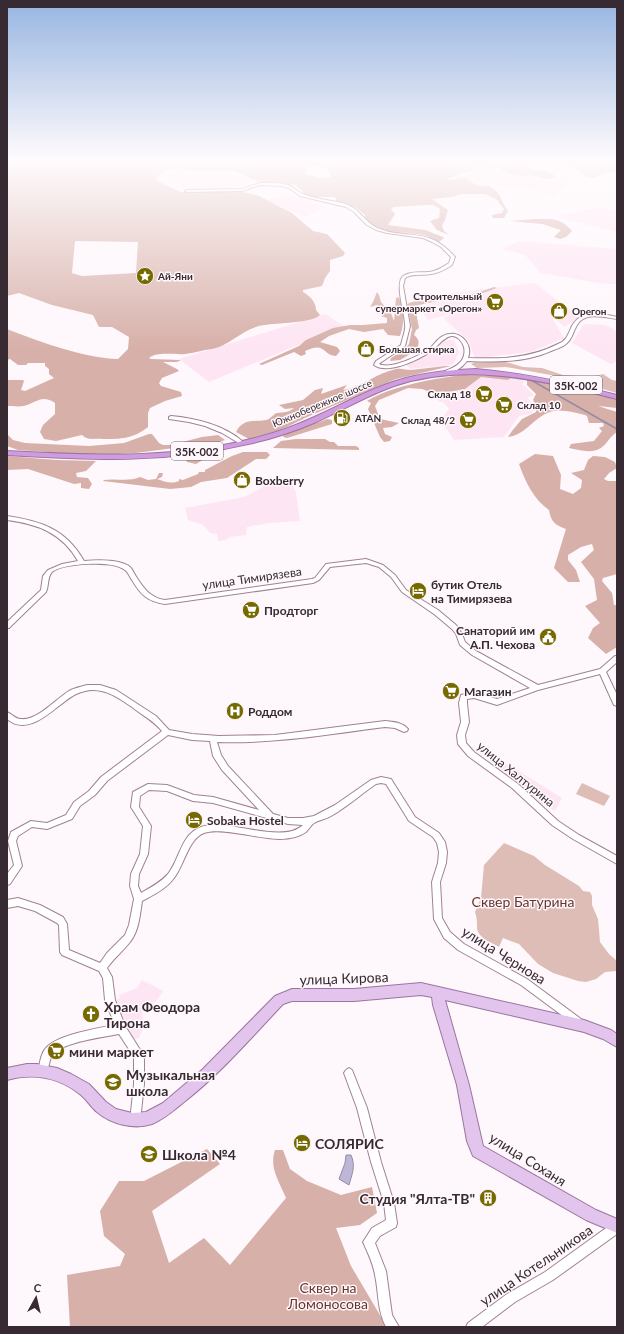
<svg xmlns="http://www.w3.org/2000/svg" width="624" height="1334" viewBox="0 0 624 1334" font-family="Lato,sans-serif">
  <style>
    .built { fill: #fee5f3 }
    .green { fill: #debdb7 }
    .forest { fill: #d7b0a9; fill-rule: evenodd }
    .water { fill: #bdb6d7; stroke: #958ca6 }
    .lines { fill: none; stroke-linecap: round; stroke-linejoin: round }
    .stream { stroke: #958ca6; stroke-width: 1.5 }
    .minor-casing { stroke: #a18194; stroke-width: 2 }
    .major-casing { stroke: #9a74a2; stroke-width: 2 }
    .highway-casing { stroke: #9a74a2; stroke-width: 2 }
    .minor { fill: #fff; fill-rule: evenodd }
    .major { fill: #e3c4ec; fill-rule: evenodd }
    .highway { fill: #d09cdf; fill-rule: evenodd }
    .labels { text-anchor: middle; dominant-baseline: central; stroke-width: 3; stroke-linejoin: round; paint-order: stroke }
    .far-poi-label { font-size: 10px; font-weight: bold; fill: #372a32; stroke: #fef7fb; text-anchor: start }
    .far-street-label { font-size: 10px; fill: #372a32; stroke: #fef7fb }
    .shield { fill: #fef7fb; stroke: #73686e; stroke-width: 1 }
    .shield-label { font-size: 11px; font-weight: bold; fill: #372a32 }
    .poi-label { font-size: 12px; font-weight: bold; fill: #372a32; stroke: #fef7fb; text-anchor: start }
    .street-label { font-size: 12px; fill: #372a32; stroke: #fef7fb }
    .near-park-label { font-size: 14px; fill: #68342c; stroke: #fef7fb }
    .near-street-label { font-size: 14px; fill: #372a32; stroke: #fef7fb }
    .near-poi-label { font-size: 14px; font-weight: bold; fill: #372a32; stroke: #fef7fb; text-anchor: start }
  </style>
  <rect width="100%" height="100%" fill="#fef7fb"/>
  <!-- built -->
  <g class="built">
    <path d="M484,169L570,184L552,197L528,188H508L459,178Z"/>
    <path d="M184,170L190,173L206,170L239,176L252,181L242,186L190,190L165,176Z"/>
    <path d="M289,194L326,207L305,217L266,200Z"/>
    <path d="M597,207L617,211V232L557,217Z"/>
    <path d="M520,241L617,249V284H605L541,273L525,255L502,249Z"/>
    <path d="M535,283L578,317L565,327L551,316L564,338L531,352L475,358L468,340L443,318L454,313L428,320L421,310L443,294Z"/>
    <path d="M325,314L344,326L209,382L179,359Z"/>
    <path d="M584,324L605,325L617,331V361L611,364L572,343Z"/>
    <path d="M445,340H454L459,352L453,365L410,369L406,364L434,350Z"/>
    <path d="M513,376L525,382L522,384L534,395L527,398L535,405L534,410L530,414L519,416L504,437L454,440L441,420L449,409L443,402H439L433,394L465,389L481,377Z"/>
    <path d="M278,483H291L296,492L300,521L268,523L247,527L246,535L229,537L226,540L218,541L217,534L210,533L203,525L188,520L185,508L244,497L263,487Z"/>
    <path d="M502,763L514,768L562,798L555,811L537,801L497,767Z"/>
    <path d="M142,980L163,991L157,1000L142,1013L144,1026L139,1038L132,1040L127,1036L114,1001L120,998L119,995L137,988Z"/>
  </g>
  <!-- green -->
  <g class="green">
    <path d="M475,362H506L523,367L542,368L563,375L592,377L603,374L612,380L617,381V393L556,376L506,367L477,368L471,364Z"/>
    <path d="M582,783L610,796L604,806L576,794Z"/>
    <path d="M504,843L534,856L545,865L579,886L583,891L590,892L592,896V905L598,919L600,942L609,954L617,961V971L605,972L596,979L586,982L578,981L553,973L538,964L519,944L503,938L499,947C491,942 478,938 477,928C477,922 477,918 475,912L481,898L484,865Z"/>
  </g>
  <!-- forest -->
  <g class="forest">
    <path d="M7,161H527V165C535,173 548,168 555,176L553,178L546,179L529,175L522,176L509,174L499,168L482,167L488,164V163H475L470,162L477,167L475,169L447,179C453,181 457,178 463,178C468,179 472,183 477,185C481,186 485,185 489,186C501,191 501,202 508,211L504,218H493L492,215L502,213L504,209L496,199L485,194H461L451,197L432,199L448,210L445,220L442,226L444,231L449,235L437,230L430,221L439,218L440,209L433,205H423L394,207L391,209L395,214L388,225L425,230L443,237L444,238L439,242C435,240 431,238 427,236C408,230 380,236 365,218V215L355,207L334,202L337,199L334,197H314L306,195L296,185L259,182L233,171L186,170C175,164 165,171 156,178V180L181,192H242L257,195L292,213L313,231L327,234L345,253L343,256L330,260V271L325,278L322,286L303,290V292C310,296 316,302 316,310L320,315C312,323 277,323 264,325C243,328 231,345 212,349C203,350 194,353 185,354C174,355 158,351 149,358L151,359L181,360L177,362H163L177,369L179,371L162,378L159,383L161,386L181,392L182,396L165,401L150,408L148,413V427C133,439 121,439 103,439C94,438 88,441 82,435L56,441L44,439L40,432L43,425L55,414V403C42,394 36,403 24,406C19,407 12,406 7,406V380H23L24,381L21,390L25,391L54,378L49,374V369L45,366V363H28L26,365H18L10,359L7,360V329C40,342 84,358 118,359L128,349L129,337L112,327H99L93,315L52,305L19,293L7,296ZM308,165L326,168L332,177L321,178L306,174ZM75,241L138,242L136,273L82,276L72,273Z"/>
    <path d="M556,161H617V173L604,172C589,185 581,171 569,164C565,162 560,162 556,161Z"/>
    <path d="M535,219C552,219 560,217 572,231L566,237L560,239L554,237L561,230L542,224L510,221Z"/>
    <path d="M494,287L497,288L472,297L450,298L415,306L419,328L416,330L414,335C420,340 419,343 417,350L400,360L390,361L391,358L404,350L409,344L412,329L407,305L409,303L436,295H471Z"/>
    <path d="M377,292L379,295L381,302L391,313L394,321L396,298L398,297C406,306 404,326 400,336L388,335L383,329L364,332L349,329L329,336L320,342L337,347L340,351L336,356C322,355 326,341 305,351L306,354L301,356L294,352L262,365L259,364L299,346L306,340L333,328L350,325H363L387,323V318L381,316V307L377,305L370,307L373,302Z"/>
    <path d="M446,366H451L396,379L307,417L281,430L249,439L236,432C243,418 255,422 266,420C271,419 273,414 277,413C284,412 288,413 294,408L285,409L279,405L303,400L315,390L323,388L321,394L347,385L343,390C362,387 377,373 396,369C401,368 406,370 411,370C423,369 434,367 446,366Z"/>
    <path d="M464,375L513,376L508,380L481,377L465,389L436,394L422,389L408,388L379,400L375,406L380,419L399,423L392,427L383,428L385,434L392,437L390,441L384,442L380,437L368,409L371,403L367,401C391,386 436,378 464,375Z"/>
    <path d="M528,378L571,386L617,399V408L598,406L617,412V432C610,436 607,444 601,448C591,454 579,450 569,448L571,444L594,441L602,431L599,428L604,426L603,423H589L587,416L585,415C572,412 557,407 545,414C532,421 524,435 508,437L512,431L522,419L536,412V405L533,400L536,394L527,385V379Z"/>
    <path d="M327,419L332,420V424L287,438L283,437L284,435Z"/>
    <path d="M7,434L13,440L25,443L89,446L124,443L149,434H152L159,443L163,445H171L202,437L218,435L225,440L220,442L136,453L95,455L18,450L7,446Z"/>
    <path d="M296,439H325L330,442H334L338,446H356L359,448V450L273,448L281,441Z"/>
    <path d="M243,452H267L270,455L266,459H256L227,478L201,482L191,487L170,489L103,481L104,480C116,478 129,482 140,477L148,480L156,479L159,473H163L162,477L157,479C165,482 171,484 179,481V479L183,480L198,474L199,472H205V470L232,456Z"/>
    <path d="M200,454H213L196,464L187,462L186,460L179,459L180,457Z"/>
    <path d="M535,454L553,456L561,475L560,489L573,494L581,488L582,480L571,473L584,470L588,460L593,456L605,457L615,462L617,468L609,473L604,479L608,481H617V574L603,578L602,581L612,593L614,605H617V647L606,654L588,638L593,628L600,623L585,606L597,600L594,579L581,562L594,550L592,544L581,547L568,555V560L576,570L580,582H568L554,568L566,529C555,525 551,522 549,510C534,500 525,481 519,464Z"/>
    <path d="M7,456L56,460L96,461L86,471L76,473L77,477L88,478L92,484L89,489L81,488V483L74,484L28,469L7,470Z"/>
    <path d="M207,1149L220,1164L152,1211L169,1263L204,1238L230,1265L286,1198C279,1181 269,1168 275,1150H283L290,1169L307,1181L341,1195L372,1187L377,1213L360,1225L336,1228L351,1266L387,1327H70L67,1275L120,1266L125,1254L104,1236L100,1211L119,1181H144Z"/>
  </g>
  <!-- water -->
  <path class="water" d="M346,1155H351C356,1166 352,1174 349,1185L339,1179L345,1163Z"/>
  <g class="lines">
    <!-- stream -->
    <path class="stream" d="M531,380L617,429"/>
    <defs>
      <g id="minor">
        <path d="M260,183C270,183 281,182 290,186C295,188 299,193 303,194C317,200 334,200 348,205C360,210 366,223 377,228C409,241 427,225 455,257L452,265C446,269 439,273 431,274C422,276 413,273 405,278L403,286L410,326L405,346L380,363L379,364C390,370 419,356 429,349C434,345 437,339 443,336C457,328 474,342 468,358C500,359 528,359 558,344C566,341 568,335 571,328C579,309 600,313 617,317V319C603,317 583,311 576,327C573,332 572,339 567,343C563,347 556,349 551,351C524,363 495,362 467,361C462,368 454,373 445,373V371C456,367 467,361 464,347C462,341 457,335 451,336C442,338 438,347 431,351C419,360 387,375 374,365L376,361L401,345C402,339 406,331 405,324C405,313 393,280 405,275C413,271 421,273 429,272C437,271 443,267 449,263L451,257L441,247L432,242L423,238L387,233L376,230L367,225L354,212L346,207L300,196L289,188L282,186L260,185L242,191L187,192L185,191L187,190L242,189Z"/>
        <path d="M171,416C194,418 224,425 242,441L239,443L237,442L222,433L205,426L189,422L169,419V417Z"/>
        <path d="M7,516C41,521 66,529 84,561C96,560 120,559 130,567C133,570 134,574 137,578C144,589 151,598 165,600L312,579L315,578L326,564L366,559L383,565L395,575L406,590L438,610L456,625L462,634L465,642L476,651L538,685L600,669L615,656H617V662L606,672L617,695V706L614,705L613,703L600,674L538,690L497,705L474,698L467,699V703L469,722L465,735L466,743L474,752L518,784L558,821L579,835L617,856V864L573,839L552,825L512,788L468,756L458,744L457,735L461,722L459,703L461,695L474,692L497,699L530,688L472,655L460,645L456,634L452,629L434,614L402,592L391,577L379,567L366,563L330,567L319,580L313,583L165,604C147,601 141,595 132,580C130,577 128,572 125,570C113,560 64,563 52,572C47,577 49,586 46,592L9,628H7V622L41,590L43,576L48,570L62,564L78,561C62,533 38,524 7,520Z"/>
        <path d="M87,685H100L116,690L156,716L169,730L192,734L219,736L275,735L385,721C393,722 402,722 408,729L407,731L404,732L395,728L385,727C330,734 273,744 217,742L221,755L228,766L273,814L288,818H303L314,816L335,805L371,780L381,777L391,779L415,817L439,833L445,842L447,852L446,863L440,882L442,918L450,932L464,944L527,979L581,1019L583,1022L581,1025L578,1027L575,1025L521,985L458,950L444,938L434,919L432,882L438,863L439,852L437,843L433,837L409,821L386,784L381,783L376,784C361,794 347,807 331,816C326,819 319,820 314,823C311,825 309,829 306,832C299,837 288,839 280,839C259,839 221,827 204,833C188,839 184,866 174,878C166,889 153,895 142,901C140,914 139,931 130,942C123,951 114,958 107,968L112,977L115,1000L125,1026L144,1056V1084L140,1121L139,1125L135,1126L131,1125L130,1121L134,1084V1057L119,1034C103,1037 64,1042 53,1054C49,1059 49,1068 46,1074L43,1076L40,1074C38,1070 39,1067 40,1062C41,1057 43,1051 46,1048C57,1035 98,1028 115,1025L105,1000L103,978L99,971L62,955L60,952L59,925L57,923L35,911L18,906L7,908V900L18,898L40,905L63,917L67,924L69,950L100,963L107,953L125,935L129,925L134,899L130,886L131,874L140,854L143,826L131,807L133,792L148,784L167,785L194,795L213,797L259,810L222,770L213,756L210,741L192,740L168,735L107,781L95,795L80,806L72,819L47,829L32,827L18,836L16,841L22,866L10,884L7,885V874L14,865L8,841L11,832L31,821L47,823L66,815L74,802L89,791L101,777L162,731C154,721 142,715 132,707C120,699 108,690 93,690C87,690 81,692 76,694C56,704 31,739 7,719V712C12,714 15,719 21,719C37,721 56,699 69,691C74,688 81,687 87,685ZM149,790L167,791L193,801L213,803L288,824L303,825C282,845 228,818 201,827C181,834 180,859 168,874C161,882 150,888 141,893L138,886L139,874L148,854L151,826L139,807L140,796Z"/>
        <path d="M349,1068L352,1070L367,1108L381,1162L394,1203L397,1223L396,1227L380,1236L375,1243L386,1271L392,1315L399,1327H386C377,1310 379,1293 375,1275C373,1263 368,1253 363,1242L372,1228L386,1220L384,1203L371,1162L357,1108L344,1073L346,1070Z"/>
        <path d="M617,1222V1234L553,1280L515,1302L482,1327H466L468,1323L507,1294L545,1272L613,1223Z"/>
      </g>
      <path id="major" d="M421,983L584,1020L611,1030L617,1034V1047L603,1039L584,1032L445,1000L469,1085L483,1146L596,1210L617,1219V1233L586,1220L473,1156L467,1141L457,1085L433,1005L432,997L421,995L354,1001H292L283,1004C251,1038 221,1073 184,1102C174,1110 164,1119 152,1124C134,1130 111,1124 97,1112C91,1107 87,1100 81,1095C59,1077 33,1073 7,1080V1068L27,1064H37L57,1068L71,1074L89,1084L106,1102L116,1109L132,1113L146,1112L163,1103L203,1069L275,996L292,989H354Z"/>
      <path id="highway" d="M476,369C524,373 570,383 617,395V399C543,381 469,361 394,386C366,396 341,411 314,423C293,432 271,439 248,444C164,464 92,460 7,455V451C100,456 186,460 276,432C315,420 349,398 387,384C416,373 446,370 476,369Z"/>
    </defs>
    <!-- minor casing -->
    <use href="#minor" class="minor-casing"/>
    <!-- major casing -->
    <use href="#major" class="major-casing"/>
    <!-- highway casing -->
    <use href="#highway" class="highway-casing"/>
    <!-- minor -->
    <use href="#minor" class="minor"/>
    <!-- major -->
    <use href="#major" class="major"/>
    <!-- highway -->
    <use href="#highway" class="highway"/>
  </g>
  <!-- sky -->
  <linearGradient id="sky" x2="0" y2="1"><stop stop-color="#97b5e1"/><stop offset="0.46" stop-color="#fffbfd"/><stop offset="1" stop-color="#fffbfd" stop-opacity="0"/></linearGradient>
  <rect width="624" height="348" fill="url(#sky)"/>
  <!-- icons -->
  <defs>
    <symbol id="sight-disc" viewBox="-11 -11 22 22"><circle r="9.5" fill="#766900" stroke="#fef7fb"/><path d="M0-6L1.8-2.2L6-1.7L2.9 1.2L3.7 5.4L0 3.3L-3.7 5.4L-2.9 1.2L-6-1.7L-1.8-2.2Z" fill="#fff"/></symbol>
    <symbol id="supermarket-disc" viewBox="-11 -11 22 22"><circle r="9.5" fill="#766900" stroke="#fef7fb"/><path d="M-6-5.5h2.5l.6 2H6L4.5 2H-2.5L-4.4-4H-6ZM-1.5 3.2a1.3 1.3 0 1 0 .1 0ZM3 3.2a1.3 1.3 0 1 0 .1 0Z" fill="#fff"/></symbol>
    <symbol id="shop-disc" viewBox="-11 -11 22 22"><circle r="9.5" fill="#766900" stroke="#fef7fb"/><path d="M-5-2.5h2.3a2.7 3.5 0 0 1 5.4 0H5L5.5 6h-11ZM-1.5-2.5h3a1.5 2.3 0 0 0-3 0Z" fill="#fff"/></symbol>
    <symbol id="fuel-disc" viewBox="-11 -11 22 22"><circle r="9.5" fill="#766900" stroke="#fef7fb"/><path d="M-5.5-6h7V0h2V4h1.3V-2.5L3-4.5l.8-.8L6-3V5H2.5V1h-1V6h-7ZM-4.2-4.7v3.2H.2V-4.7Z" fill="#fff"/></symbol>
    <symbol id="hotel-disc" viewBox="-11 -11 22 22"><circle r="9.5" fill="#766900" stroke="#fef7fb"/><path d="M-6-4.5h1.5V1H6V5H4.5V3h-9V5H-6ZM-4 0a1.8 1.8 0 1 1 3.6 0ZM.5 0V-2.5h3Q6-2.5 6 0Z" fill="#fff"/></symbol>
    <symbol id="civic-disc" viewBox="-11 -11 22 22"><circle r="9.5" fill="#766900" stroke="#fef7fb"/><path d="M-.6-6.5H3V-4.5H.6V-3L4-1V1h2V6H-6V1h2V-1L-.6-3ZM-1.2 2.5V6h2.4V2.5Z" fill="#fff"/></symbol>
    <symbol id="hospital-disc" viewBox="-11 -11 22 22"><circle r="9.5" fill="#766900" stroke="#fef7fb"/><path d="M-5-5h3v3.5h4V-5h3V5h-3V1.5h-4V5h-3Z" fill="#fff"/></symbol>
    <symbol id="church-disc" viewBox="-11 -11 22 22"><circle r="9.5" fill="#766900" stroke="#fef7fb"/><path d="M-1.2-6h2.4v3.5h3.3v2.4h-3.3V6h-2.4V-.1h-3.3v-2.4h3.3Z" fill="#fff"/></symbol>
    <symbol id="school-disc" viewBox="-11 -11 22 22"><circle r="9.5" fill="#766900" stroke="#fef7fb"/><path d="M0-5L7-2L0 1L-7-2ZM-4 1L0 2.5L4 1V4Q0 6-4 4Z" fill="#fff"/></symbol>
    <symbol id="building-disc" viewBox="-11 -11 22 22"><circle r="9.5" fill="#766900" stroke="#fef7fb"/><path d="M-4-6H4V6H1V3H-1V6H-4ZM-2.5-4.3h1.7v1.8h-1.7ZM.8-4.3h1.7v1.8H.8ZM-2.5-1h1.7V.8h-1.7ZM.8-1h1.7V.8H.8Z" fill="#fff"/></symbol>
  </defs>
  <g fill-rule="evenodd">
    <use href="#sight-disc" x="135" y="266" width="20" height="20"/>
    <use href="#supermarket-disc" x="485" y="292" width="20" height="20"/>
    <use href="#shop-disc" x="549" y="301" width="20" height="20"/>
    <use href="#shop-disc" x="356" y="339" width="20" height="20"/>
    <use href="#supermarket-disc" x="474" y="384" width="20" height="20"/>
    <use href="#supermarket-disc" x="494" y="395" width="20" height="20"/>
    <use href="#fuel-disc" x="332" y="408" width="20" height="20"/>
    <use href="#supermarket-disc" x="458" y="410" width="20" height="20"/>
    <use href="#shop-disc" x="232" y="470" width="20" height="20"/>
    <use href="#hotel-disc" x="408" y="581" width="20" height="20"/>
    <use href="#supermarket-disc" x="241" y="600" width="20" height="20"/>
    <use href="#civic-disc" x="538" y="627" width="20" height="20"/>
    <use href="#supermarket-disc" x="441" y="681" width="20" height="20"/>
    <use href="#hospital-disc" x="225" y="701" width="20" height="20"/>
    <use href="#hotel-disc" x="184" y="810" width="20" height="20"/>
    <use href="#church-disc" x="81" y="1004" width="20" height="20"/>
    <use href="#supermarket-disc" x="46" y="1041" width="20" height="20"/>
    <use href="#school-disc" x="103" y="1072" width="20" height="20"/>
    <use href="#hotel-disc" x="292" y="1133" width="20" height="20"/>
    <use href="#school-disc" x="139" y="1144" width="20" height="20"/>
    <use href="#building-disc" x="478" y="1188" width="20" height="20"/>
  </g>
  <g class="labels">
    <!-- far-poi labels -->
    <g class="far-poi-label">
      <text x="158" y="276">Ай-Яни</text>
      <text x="482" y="296" text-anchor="end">Строительный<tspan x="482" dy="12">супермаркет «Орегон»</tspan></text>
      <text x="572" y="311">Орегон</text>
      <text x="379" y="349">Большая стирка</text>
      <text x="471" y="394" text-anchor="end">Склад 18</text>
      <text x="517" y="405">Склад 10</text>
      <text x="355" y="418">ATAN</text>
      <text x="455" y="420" text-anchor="end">Склад 48/2</text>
    </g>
    <!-- far-street labels -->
    <g class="far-street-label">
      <text transform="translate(322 403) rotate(-23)">Южнобережное шоссе</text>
    </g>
    <!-- shield labels -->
    <g class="shield">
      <rect x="550" y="376" width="52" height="18" rx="3"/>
      <rect x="171" y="442" width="52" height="18" rx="3"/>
    </g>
    <g class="shield-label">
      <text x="576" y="385">35К-002</text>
      <text x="197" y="451">35К-002</text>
    </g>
    <!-- poi labels -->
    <g class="poi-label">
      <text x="255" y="480">Boxberry</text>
      <text x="431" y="584">бутик Отель<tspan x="431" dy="14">на Тимирязева</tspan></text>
      <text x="264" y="610">Продторг</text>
      <text x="535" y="630" text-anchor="end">Санаторий им<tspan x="535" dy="14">А.П. Чехова</tspan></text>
      <text x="464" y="691">Магазин</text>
      <text x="248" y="711">Роддом</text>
      <text x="207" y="820">Sobaka Hostel</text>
    </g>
    <!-- street labels -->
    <g class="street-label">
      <text transform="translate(252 578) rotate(-8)">улица Тимирязева</text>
      <text transform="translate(516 774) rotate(39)">улица Халтурина</text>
    </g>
    <!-- near-park labels -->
    <g class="near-park-label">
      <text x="523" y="901">Сквер Батурина</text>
      <text x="328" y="1287">Сквер на<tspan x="328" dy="16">Ломоносова</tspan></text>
    </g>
    <!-- near-street labels -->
    <g class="near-street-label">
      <text transform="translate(504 955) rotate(32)">улица Чернова</text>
      <text transform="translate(344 978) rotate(-2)">улица Кирова</text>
      <text transform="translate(528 1159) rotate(32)">улица Соханя</text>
      <text transform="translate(536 1265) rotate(-34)">улица Котельникова</text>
    </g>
    <!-- near-poi labels -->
    <g class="near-poi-label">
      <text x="104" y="1006">Храм Феодора<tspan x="104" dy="16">Тирона</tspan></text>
      <text x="69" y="1051">мини маркет</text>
      <text x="126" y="1074">Музыкальная<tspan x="126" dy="16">школа</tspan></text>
      <text x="315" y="1143">СОЛЯРИС</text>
      <text x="162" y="1154">Школа №4</text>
      <text x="475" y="1198" text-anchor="end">Студия "Ялта-ТВ"</text>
    </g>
  </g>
  <!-- border -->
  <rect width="624" height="1334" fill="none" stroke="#372a32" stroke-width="16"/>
  <!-- north arrow -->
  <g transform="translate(36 1298) rotate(8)" stroke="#fef7fb" stroke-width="3" paint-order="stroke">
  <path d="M0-3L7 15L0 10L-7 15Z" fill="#372a32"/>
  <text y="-6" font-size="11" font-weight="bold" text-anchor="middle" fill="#372a32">С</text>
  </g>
</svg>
